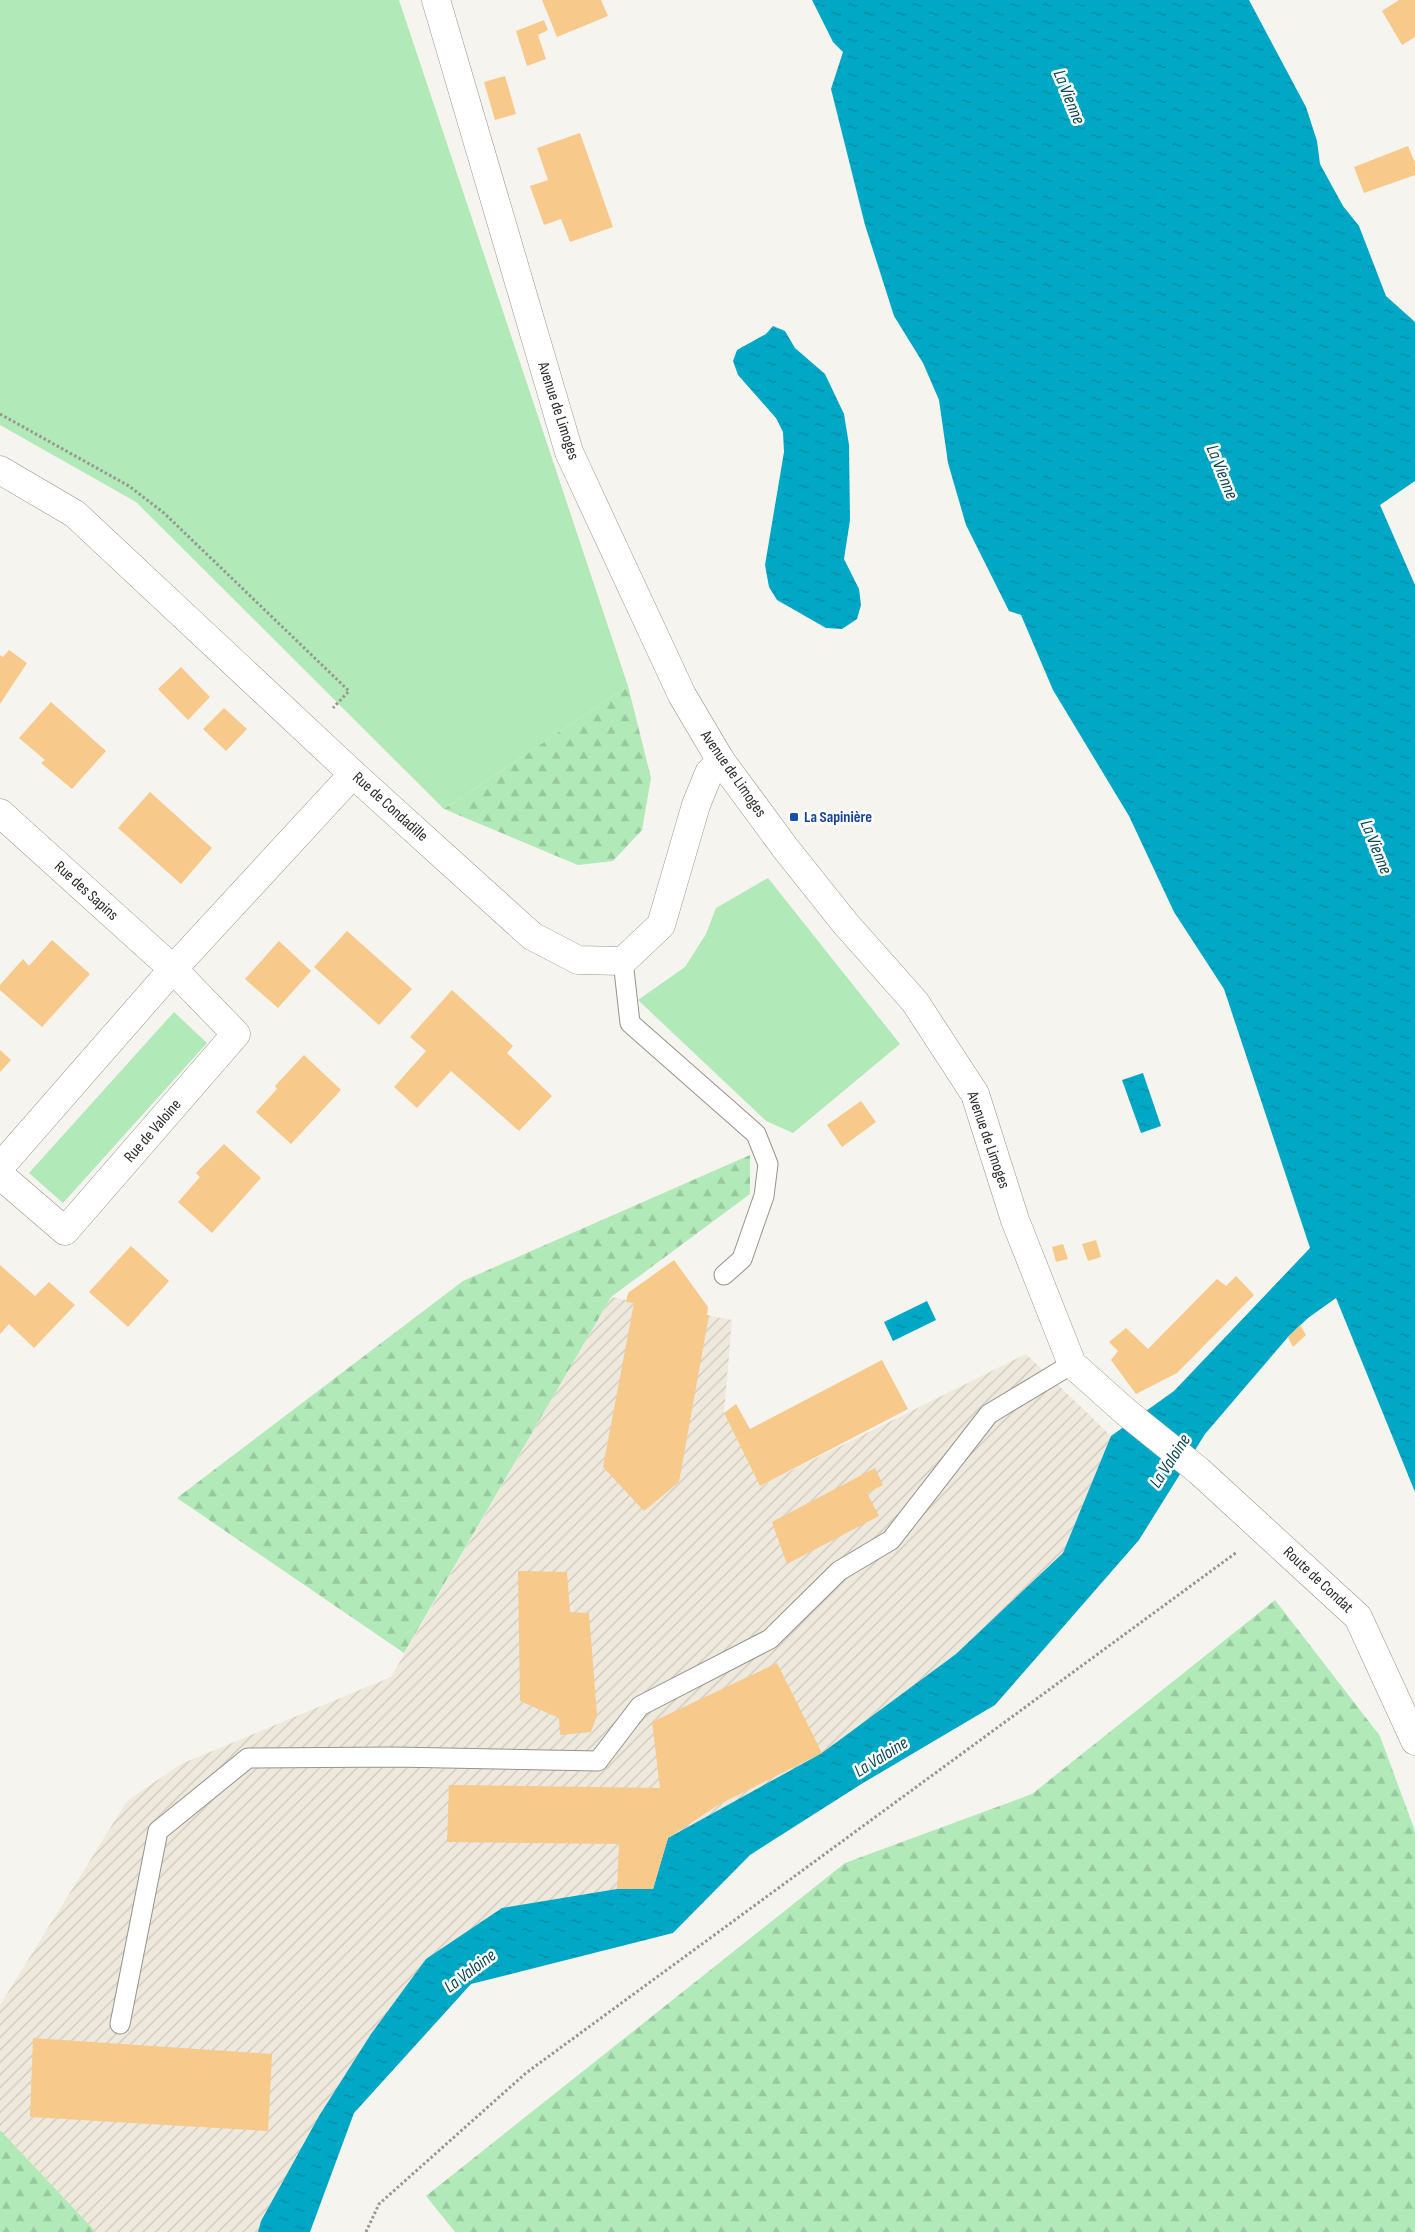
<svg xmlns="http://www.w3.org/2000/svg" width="1415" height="2232" viewBox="0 0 1415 2232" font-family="'Sofia Sans Condensed',sans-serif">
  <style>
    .industrial { fill: url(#industrial-furrows) }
    .grass { fill: #b1e9b8 }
    .forest { fill: url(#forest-firs) }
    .water { fill: url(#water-ripples) }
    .building { fill: #f7c98a }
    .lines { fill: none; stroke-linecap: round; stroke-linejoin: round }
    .service-casing { stroke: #95938d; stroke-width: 21 }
    .minor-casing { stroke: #95938d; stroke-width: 29 }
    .tertiary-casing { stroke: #95938d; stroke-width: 29 }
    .secondary-casing { stroke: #95938d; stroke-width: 29 }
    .path { stroke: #979691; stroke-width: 3; stroke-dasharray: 2.5 2.5; stroke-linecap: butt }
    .service { stroke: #fff; stroke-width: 19 }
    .minor { stroke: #fff; stroke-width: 28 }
    .tertiary { stroke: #fff; stroke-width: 28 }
    .secondary { stroke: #fff; stroke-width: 28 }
    .transit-dot { fill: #1a4fb4; stroke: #fff; stroke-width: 2 }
    .labels { text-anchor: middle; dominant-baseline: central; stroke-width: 5; stroke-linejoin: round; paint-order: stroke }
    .street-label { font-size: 16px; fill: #2b2b29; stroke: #fff }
    .transit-label { font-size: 16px; font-weight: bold; fill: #164399; stroke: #fff; text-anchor: start }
    .water-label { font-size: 18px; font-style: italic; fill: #0a4552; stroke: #fff }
  </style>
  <defs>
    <pattern id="industrial-furrows" width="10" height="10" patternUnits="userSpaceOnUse" patternTransform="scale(1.25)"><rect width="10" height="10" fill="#eee9dc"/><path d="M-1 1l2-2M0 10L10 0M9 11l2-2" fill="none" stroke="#ccc8bd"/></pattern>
    <pattern id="forest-firs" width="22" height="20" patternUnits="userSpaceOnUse" patternTransform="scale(1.25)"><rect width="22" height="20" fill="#b1e9b8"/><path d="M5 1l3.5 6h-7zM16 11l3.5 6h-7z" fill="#98c89e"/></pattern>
    <pattern id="water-ripples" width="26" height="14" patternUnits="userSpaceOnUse" patternTransform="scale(1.25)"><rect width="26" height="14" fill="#00a8c5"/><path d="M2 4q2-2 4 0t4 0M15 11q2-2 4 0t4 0" fill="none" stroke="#0389a0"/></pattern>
  </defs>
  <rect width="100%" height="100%" fill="#f6f4ee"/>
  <!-- industrial -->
  <path class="industrial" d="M611,1297L732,1320L724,1413L760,1486L1026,1354L1111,1436L1063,1553L952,1688L654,1904L413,1997L273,2232H96L0,2130V2005L127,1801L181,1764L391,1677Z"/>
  <!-- grass -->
  <g class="grass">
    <path d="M0,0H399L628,686L444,809L136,502L0,425Z"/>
    <path d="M768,878L900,1044L793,1133L766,1121L638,1000L685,967L706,934L716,908Z"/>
    <path d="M174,1012L207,1043L63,1203L29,1173Z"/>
  </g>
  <!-- forest -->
  <g class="forest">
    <path d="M628,686L651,778L642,830L613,861L578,865L444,809Z"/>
    <path d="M750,1155V1194L611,1297L404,1653L177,1498L463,1281Z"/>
    <path d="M1275,1600L1380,1736L1415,1831V2232H455L426,2196L845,1863L1032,1794Z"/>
    <path d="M0,2130L96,2232H0Z"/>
  </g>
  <!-- water -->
  <g class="water">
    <path d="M812,0H1249L1306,107L1317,141L1320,164L1343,206L1359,226L1386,296L1415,322V481L1380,505L1415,585V1492L1336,1298L1308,1318L1288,1337L1205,1434L1139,1540L995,1705L863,1783L750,1855L673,1933L471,1984L354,2113L310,2232H258L261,2221L319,2116L371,2034L426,1959L502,1908L617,1889H653L668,1838L822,1753L956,1654L1063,1553L1111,1436L1174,1391L1310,1248L1224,989L1174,912L1129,816L1053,690L1021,615L1009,611L966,525L948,463L939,400L923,363L894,316L865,225L831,89L843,52L833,42Z"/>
    <path d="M773,326L785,331L795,348L825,374L844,414L849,445L850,520L844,559L859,589L861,605L857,619L842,629L826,628L777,600L769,587L765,565L784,452L783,432L776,418L738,375L733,361L737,350L766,334Z"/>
    <path d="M1143,1073L1161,1126L1141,1133L1122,1080Z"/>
    <path d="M927,1301L936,1320L893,1341L884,1322Z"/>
  </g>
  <!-- building -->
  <g class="building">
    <path d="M542,0H601L608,16L557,37Z"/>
    <path d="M1399,0H1415V37L1402,45L1382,11Z"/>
    <path d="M544,20L548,30L538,35L546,59L527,66L516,31Z"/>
    <path d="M505,76L516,114L495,120L484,82Z"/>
    <path d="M580,133L613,227L570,242L561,219L544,225L530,186L548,180L537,148Z"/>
    <path d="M1408,146L1415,163V175L1364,193L1354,167Z"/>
    <path d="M9,650L27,663L0,704V655L3,657Z"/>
    <path d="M181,667L210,697L188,720L158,689Z"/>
    <path d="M51,702L106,751L72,789L41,763L45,760L19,738Z"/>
    <path d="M224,708L247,729L226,751L203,729Z"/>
    <path d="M150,792L212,848L181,884L118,828Z"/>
    <path d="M347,931L412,989L379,1025L314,967Z"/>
    <path d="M52,940L90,974L42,1027L0,990V985L23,959L29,966Z"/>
    <path d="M279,941L311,971L278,1008L245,979Z"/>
    <path d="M452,990L513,1046L507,1053L552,1096L519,1131L451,1071L417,1108L394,1087L426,1051L410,1037Z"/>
    <path d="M0,1050L11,1060L0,1072Z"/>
    <path d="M304,1055L341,1090L291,1144L256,1112L277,1089L275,1086Z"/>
    <path d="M861,1101L876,1122L842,1147L827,1125Z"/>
    <path d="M224,1144L261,1178L212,1233L178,1202L200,1177L196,1173Z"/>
    <path d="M1096,1240L1101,1257L1088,1261L1082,1244Z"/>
    <path d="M1063,1244L1068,1259L1056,1262L1052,1247Z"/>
    <path d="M131,1246L169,1281L128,1327L89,1292Z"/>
    <path d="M674,1260L708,1307L707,1315H709L679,1482L644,1511L603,1467L634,1303L626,1302L628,1293Z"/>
    <path d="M0,1265L35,1296L49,1282L75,1305L34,1348L9,1324L0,1334Z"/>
    <path d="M1236,1276L1254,1295L1177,1373L1136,1394L1111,1360L1118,1351L1109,1342L1126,1328L1148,1349L1217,1279L1226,1286Z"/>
    <path d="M1300,1325L1306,1335L1293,1347L1288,1337Z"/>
    <path d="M882,1360L908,1409L760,1486L724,1413L736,1404L750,1429Z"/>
    <path d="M875,1468L883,1485L867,1493L879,1516L787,1564L772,1522Z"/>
    <path d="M518,1571L567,1572L570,1612L589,1613L597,1715L591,1732L560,1735L559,1718L520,1701Z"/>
    <path d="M777,1663L822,1753L718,1805L668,1838L653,1889H617L619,1844L447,1842L449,1785L660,1788L652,1722Z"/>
    <path d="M33,2038L272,2054L268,2131L30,2117Z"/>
  </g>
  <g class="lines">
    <defs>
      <g id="service">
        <path d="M623,961L630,1023L756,1134L768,1164L764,1196L742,1259L724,1275"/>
        <path d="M120,2024L158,1831L248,1758L395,1757L598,1761L640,1706L770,1639L839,1571L891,1540L989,1414L1072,1364"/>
      </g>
      <g id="minor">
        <path d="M0,813L173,969L236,1034L65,1231L0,1175"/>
        <path d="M0,1167L173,969L353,774"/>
      </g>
      <path id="tertiary" d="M0,470L75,514L353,774L532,936L578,960L623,961L661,925L696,805L709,773L721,761"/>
      <path id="secondary" d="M436,0L569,452L682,695L721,761L786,849L845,923L915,1002L975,1094L1015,1220L1072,1364L1127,1413L1199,1471L1358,1617L1415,1741"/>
    </defs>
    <!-- service casing -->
    <use href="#service" class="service-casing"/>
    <!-- minor casing -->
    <use href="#minor" class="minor-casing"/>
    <!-- tertiary casing -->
    <use href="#tertiary" class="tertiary-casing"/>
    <!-- secondary casing -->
    <use href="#secondary" class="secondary-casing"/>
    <!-- path -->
    <g class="path">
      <path d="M0,414L129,486L164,513L349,691L333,708"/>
      <path d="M366,2232L379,2204L526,2073L1237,1552"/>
    </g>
    <!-- service -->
    <use href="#service" class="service"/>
    <!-- minor -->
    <use href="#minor" class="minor"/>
    <!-- tertiary -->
    <use href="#tertiary" class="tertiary"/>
    <!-- secondary -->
    <use href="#secondary" class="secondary"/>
  </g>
  <!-- markers -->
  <rect class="transit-dot" x="789" y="812" width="10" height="10" rx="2.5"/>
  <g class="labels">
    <!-- street labels -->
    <g class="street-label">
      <text transform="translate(558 411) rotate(72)">Avenue de Limoges</text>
      <text transform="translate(733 774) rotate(55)">Avenue de Limoges</text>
      <text transform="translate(390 807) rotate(42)">Rue de Condadille</text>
      <text transform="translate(86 891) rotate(42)">Rue des Sapins</text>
      <text transform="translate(153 1131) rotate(-49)">Rue de Valoine</text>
      <text transform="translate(988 1140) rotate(71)">Avenue de Limoges</text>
      <text transform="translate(1318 1580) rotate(43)">Route de Condat</text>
    </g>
    <!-- transit labels -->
    <g class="transit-label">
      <text x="804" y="817">La Sapinière</text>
    </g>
    <!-- water labels -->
    <g class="water-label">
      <text transform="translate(1069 97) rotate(68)">La Vienne</text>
      <text transform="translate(1222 472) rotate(68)">La Vienne</text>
      <text transform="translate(1376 847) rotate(68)">La Vienne</text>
      <text transform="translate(1170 1461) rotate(-57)">La Valoine</text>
      <text transform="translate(881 1757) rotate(-32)">La Valoine</text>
      <text transform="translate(470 1971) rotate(-37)">La Valoine</text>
    </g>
  </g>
</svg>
